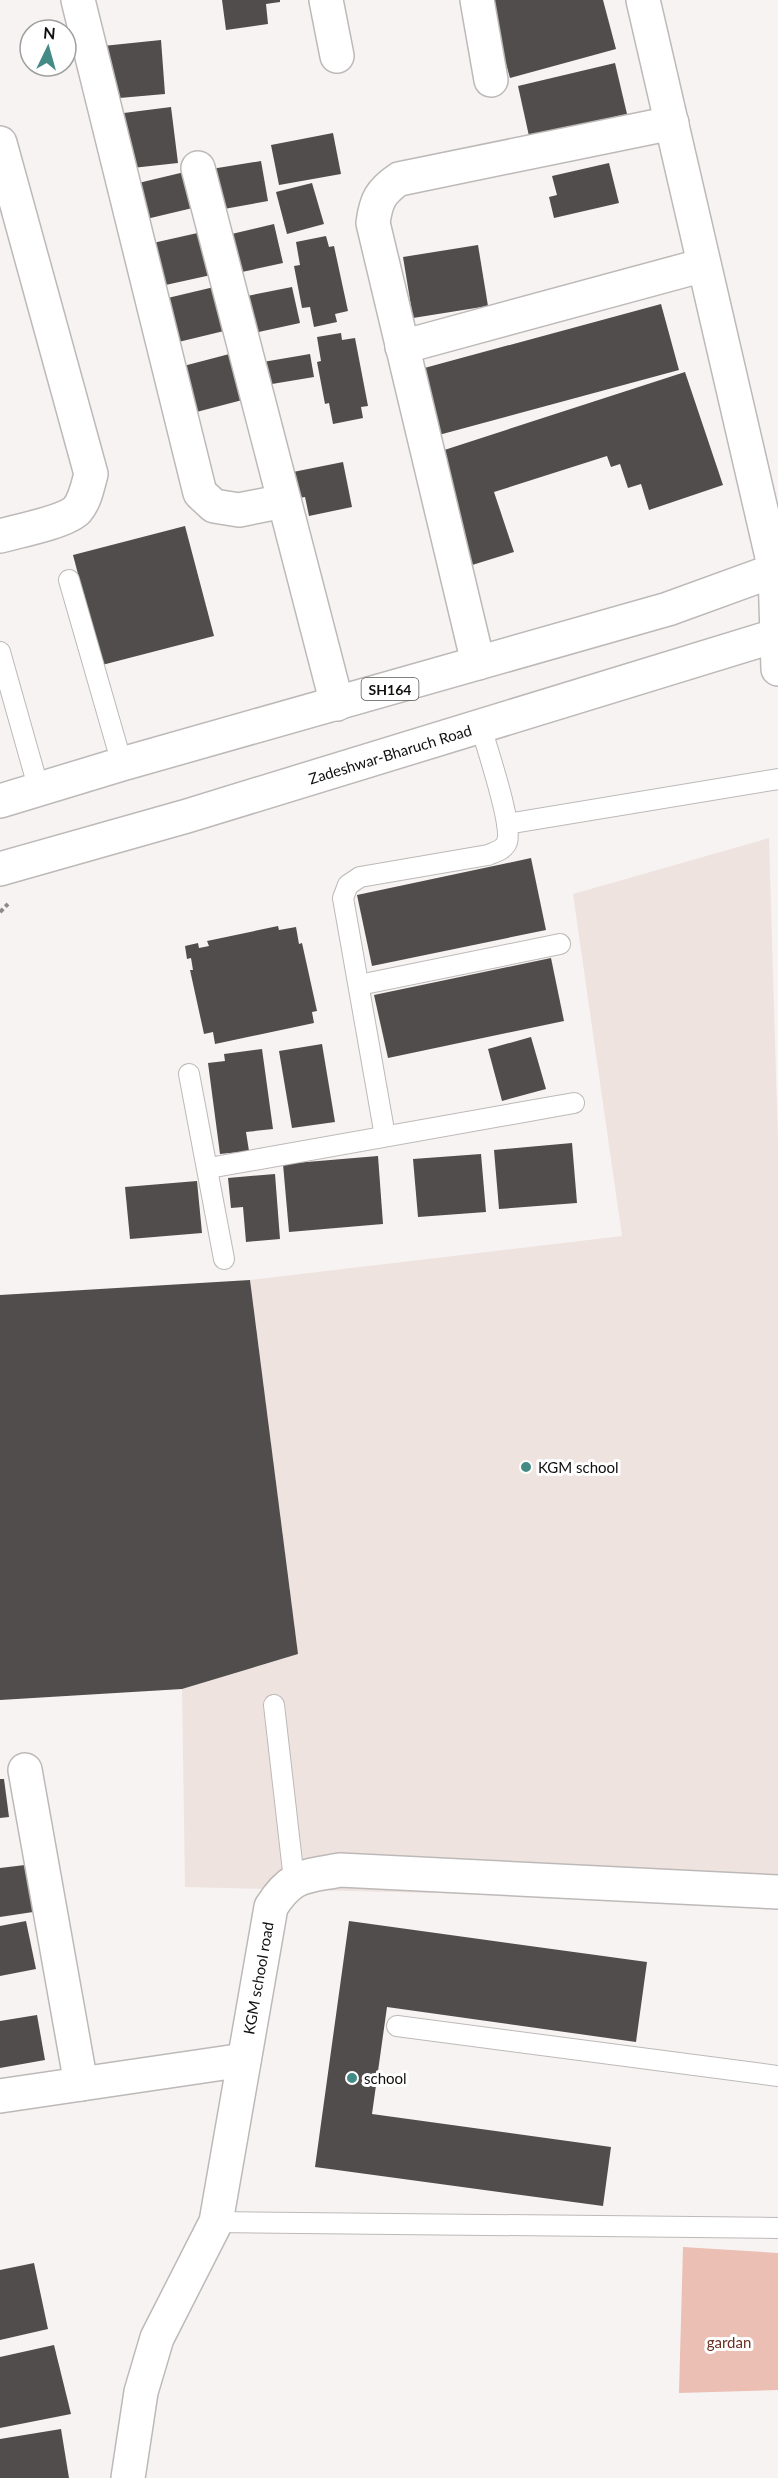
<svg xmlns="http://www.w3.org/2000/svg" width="778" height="2478" viewBox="0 0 778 2478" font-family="Lato,sans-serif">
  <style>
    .built { fill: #eee3df }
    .green { fill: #ebbfb4 }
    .building { fill: #504d4c }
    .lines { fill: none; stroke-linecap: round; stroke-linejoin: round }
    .lane-casing { stroke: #bdb9b8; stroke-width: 22 }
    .street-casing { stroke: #bdb9b8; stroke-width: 36 }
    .secondary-casing { stroke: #bdb9b8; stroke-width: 36 }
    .primary-casing { stroke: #bdb9b8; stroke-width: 36 }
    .path { stroke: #8c8988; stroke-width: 4; stroke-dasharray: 4.5 3; stroke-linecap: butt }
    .lane { stroke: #fff; stroke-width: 20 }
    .street { stroke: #fff; stroke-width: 33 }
    .secondary { stroke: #fff; stroke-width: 33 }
    .primary { stroke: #fff; stroke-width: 33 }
    .poi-dot { fill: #448b85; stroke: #fff; stroke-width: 2 }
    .labels { text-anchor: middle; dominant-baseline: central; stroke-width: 6; stroke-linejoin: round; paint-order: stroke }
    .shield { fill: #fff; stroke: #585756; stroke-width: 1.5 }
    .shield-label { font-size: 14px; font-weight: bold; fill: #100f0e }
    .street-label { font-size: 15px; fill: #100f0e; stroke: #fff }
    .poi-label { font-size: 15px; fill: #100f0e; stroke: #fff; text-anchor: start }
    .park-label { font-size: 15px; fill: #693023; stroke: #fff }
  </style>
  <rect width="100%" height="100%" fill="#f7f3f2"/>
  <!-- built -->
  <path class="built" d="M769,838L778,1143V1896L434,1893L185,1887L182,1689L298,1654L250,1280L622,1236L573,894Z"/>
  <!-- green -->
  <path class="green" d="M683,2247L778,2253V2390L679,2393Z"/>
  <!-- building -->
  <g class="building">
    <path d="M222,0H280V2L266,4L268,24L226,30Z"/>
    <path d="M488,0H603L616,49L510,78Z"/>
    <path d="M161,40L165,94L108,99L103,46Z"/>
    <path d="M615,63L627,114L529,136L518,86Z"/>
    <path d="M171,107L178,163L123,169L116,114Z"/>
    <path d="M333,133L341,174L279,185L271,145Z"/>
    <path d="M261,161L268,201L213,211L205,170Z"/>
    <path d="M609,163L619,203L554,218L549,197L557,195L552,176Z"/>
    <path d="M193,170L201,206L138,221L130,185Z"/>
    <path d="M312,183L324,224L287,234L276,192Z"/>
    <path d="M274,224L283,263L228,275L219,237Z"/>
    <path d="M202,232L211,275L152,288L144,245Z"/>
    <path d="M326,236L329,247L334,246L348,311L335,314L337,322L314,327L310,307L302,308L294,266L300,265L296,242Z"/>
    <path d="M478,245L488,306L413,318L403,257Z"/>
    <path d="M214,287L224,331L166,345L155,301Z"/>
    <path d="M292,287L300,323L245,335L237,298Z"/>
    <path d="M661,304L679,370L435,436L417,370Z"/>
    <path d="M341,333L342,340L355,338L368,406L361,407L363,418L333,424L329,403L325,404L317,362L321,361L317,337Z"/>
    <path d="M237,352L250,398L185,415L172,369Z"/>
    <path d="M310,354L314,377L260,386L257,363Z"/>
    <path d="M685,372L723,485L649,510L641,484L628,488L620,464L611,467L607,456L494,492L514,552L469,566L432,454Z"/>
    <path d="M343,462L352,507L309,516L305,497L293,499L288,473Z"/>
    <path d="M185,526L214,636L102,665L73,555Z"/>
    <path d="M531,858L546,930L372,966L357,895Z"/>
    <path d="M278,926L279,930L296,927L299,944L302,943L317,1011L312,1012L314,1023L215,1044L213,1032L204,1034L190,970H193L191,958L187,959L185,946L198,943L199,948L209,946L207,941Z"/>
    <path d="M551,958L564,1021L388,1058L374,995Z"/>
    <path d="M531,1037L546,1089L502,1101L488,1049Z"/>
    <path d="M322,1044L335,1122L292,1128L279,1051Z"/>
    <path d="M262,1049L273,1129L246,1132L249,1151L220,1154L208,1063L225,1061L224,1054Z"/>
    <path d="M572,1143L577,1203L499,1209L494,1150Z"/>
    <path d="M481,1154L486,1212L418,1217L413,1159Z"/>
    <path d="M378,1156L383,1224L289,1232L283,1164Z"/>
    <path d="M275,1174L280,1239L246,1242L243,1207L231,1208L228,1178Z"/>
    <path d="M197,1181L202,1233L130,1239L125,1187Z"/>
    <path d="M250,1280L298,1654L182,1689L0,1700V1295Z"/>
    <path d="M0,1779H4L9,1817L0,1818Z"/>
    <path d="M25,1865L33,1912L0,1917V1868Z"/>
    <path d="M26,1921L36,1969L0,1976V1926Z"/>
    <path d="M349,1921L647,1962L636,2042L387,2007L372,2114L611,2147L603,2206L315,2167Z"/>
    <path d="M37,2015L45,2060L0,2068V2021Z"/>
    <path d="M34,2263L48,2329L0,2340V2270Z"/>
    <path d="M54,2345L71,2414L0,2428V2357Z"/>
    <path d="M61,2429L69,2478H0V2439Z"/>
  </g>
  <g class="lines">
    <defs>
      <g id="lane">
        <path d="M69,580L122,764"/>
        <path d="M0,652L39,790"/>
        <path d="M507,824L778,779"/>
        <path d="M359,985L560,944"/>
        <path d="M189,1074L224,1259"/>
        <path d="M385,1136L343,898L348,885L360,877L488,855C495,852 504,850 507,842C513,824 487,749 481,727"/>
        <path d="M209,1168L574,1103"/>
        <path d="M274,1705L294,1880"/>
        <path d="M397,2026L778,2076"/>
        <path d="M216,2222L778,2228"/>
      </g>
      <g id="street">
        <path d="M78,0L200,493L214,506L239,510L284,501"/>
        <path d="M326,0L337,56"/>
        <path d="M477,0L491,80"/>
        <path d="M0,143L91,474C88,485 85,501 77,510C65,522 18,531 0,536"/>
        <path d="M198,168L337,704"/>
        <path d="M402,347L704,265"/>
        <path d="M478,663L373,223C376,201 380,192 399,179L672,123"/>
        <path d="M25,1770L81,2084"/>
        <path d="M0,2096L244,2060"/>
        <path d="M128,2478L141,2392L157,2338L216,2222L271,1907C292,1874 304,1877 340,1870L778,1892"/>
      </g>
      <path id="secondary" d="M643,0L775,570L778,669"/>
      <g id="primary">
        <path d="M0,801L122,764L668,609L778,569"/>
        <path d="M0,869L187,816L778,635"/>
      </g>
    </defs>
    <!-- lane casing -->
    <use href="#lane" class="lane-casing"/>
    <!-- street casing -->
    <use href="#street" class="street-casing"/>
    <!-- secondary casing -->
    <use href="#secondary" class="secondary-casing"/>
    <!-- primary casing -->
    <use href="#primary" class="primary-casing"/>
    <!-- path -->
    <path class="path" d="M0,912L8,904"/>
    <!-- lane -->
    <use href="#lane" class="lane"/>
    <!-- street -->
    <use href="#street" class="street"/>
    <!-- secondary -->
    <use href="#secondary" class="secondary"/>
    <!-- primary -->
    <use href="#primary" class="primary"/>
  </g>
  <!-- markers -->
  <g class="poi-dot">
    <circle cx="526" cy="1467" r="6"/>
    <circle cx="352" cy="2078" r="6"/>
  </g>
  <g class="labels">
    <!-- shield labels -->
    <rect class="shield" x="361.5" y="678" width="57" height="22" rx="4.5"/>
    <g class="shield-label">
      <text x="390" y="689">SH164</text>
    </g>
    <!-- street labels -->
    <g class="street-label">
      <text transform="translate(390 754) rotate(-17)">Zadeshwar-Bharuch Road</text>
      <text transform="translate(258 1978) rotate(-80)">KGM school road</text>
    </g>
    <!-- poi labels -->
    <g class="poi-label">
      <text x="538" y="1467">KGM school</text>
      <text x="364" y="2078">school</text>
    </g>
    <!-- park labels -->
    <g class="park-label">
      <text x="729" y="2342">gardan</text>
    </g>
  </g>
  <!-- north arrow -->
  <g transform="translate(48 48) rotate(5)"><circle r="28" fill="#ffffff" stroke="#9f9f9f" stroke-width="1.5"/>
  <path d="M0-4.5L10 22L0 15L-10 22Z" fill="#448b85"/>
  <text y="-9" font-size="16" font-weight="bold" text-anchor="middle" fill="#100f0e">N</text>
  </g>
</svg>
